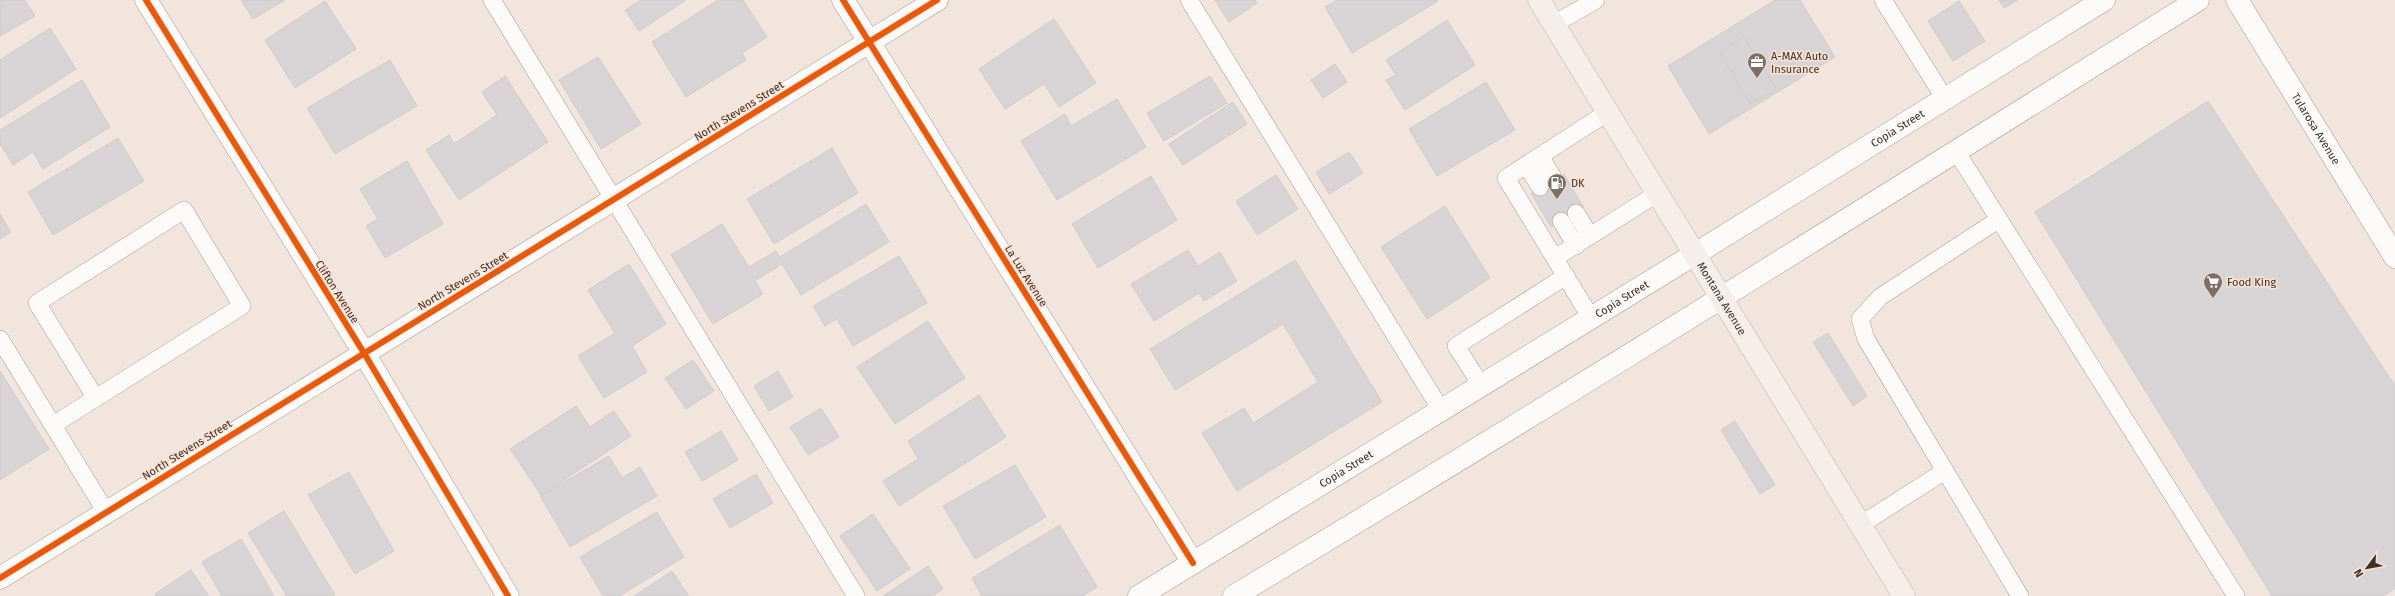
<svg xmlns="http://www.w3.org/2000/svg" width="2395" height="596" viewBox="0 0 2395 596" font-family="'Fira Sans',sans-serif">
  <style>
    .building { fill: #d8d4d5; stroke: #d0ccce }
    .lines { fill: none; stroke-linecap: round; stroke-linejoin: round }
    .service-casing { stroke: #a69b94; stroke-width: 18 }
    .minor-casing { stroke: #a69b94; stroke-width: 23 }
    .secondary-casing { stroke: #a69b94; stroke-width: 23 }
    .primary-casing { stroke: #c3b3aa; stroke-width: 23 }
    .service { stroke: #fdfbfa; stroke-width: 17 }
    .minor { stroke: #fdfbfa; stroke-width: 22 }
    .secondary { stroke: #fdfbfa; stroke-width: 22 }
    .primary { stroke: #f5eee9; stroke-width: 22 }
    .cycleway-casing { stroke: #fbe2d4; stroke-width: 8 }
    .cycleway { stroke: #e8590c; stroke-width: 6 }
    .labels { text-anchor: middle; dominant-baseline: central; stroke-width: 3; stroke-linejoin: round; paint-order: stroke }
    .poi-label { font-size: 11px; fill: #3c3029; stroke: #fbe2d4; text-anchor: start }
    .street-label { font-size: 11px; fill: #3c3029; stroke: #fbe2d4 }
  </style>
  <rect width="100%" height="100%" fill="#f2e5dd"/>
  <!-- building -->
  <g class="building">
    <path d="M0,0H25L35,16L0,36Z"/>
    <path d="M241,0H285L253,19Z"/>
    <path d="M641,0H686L639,31L625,10Z"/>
    <path d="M718,0H743L767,37L742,53L746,60L686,97L652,42Z"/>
    <path d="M1215,0H1255L1257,3L1229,22Z"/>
    <path d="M1337,0H1437L1438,1L1352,53L1325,7Z"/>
    <path d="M1775,0H1800L1835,57L1709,134L1668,66Z"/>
    <path d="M1999,0H2018L2004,8Z"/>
    <path d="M325,1L356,49L295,88L265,40Z"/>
    <path d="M1959,1L1985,41L1953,61L1928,21Z"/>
    <path d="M1054,19L1096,83L1059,107L1044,84L1005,109L979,69Z"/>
    <path d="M1447,20L1475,65L1405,110L1386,80L1396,75L1386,60Z"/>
    <path d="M50,28L76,69L0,118V60Z"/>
    <path d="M1744,37L1776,89L1751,104L1720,53Z"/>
    <path d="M598,57L641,124L601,149L559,80Z"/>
    <path d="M390,60L417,106L335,154L307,108Z"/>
    <path d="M1335,64L1347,82L1323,98L1311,80Z"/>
    <path d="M505,76L548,142L459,200L426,150L449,135L454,144L497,115L482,92Z"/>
    <path d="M1210,76L1227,103L1164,141L1147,113Z"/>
    <path d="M82,80L110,127L43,169L33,152L13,165L0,144V130Z"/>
    <path d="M1486,82L1515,130L1437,176L1409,129Z"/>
    <path d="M1117,99L1146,147L1057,200L1021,141L1065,114L1071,126Z"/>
    <path d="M2208,101L2395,386V588L2383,596H2272L2035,212Z"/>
    <path d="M1233,102L1247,124L1183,165L1169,144Z"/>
    <path d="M118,138L144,181L53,235L28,192Z"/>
    <path d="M832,148L858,193L774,244L747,199Z"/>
    <path d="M1349,152L1363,173L1329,194L1316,172Z"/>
    <path d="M407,161L443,224L385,258L366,226L378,219L360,189Z"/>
    <path d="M1564,174L1584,208L1551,227L1531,193Z"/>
    <path d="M1276,175L1298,209L1257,235L1236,201Z"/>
    <path d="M1151,176L1177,220L1098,268L1072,224Z"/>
    <path d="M866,204L889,242L801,295L782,264L755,281L763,294L713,324L671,255L722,224L749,267L776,251L780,257Z"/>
    <path d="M1445,206L1490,278L1427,319L1381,247Z"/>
    <path d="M0,214L11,232L0,239Z"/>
    <path d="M1188,250L1198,266L1220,252L1237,281L1204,301L1199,293L1154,321L1131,284Z"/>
    <path d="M899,256L927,303L853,346L837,319L825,326L813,306Z"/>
    <path d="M1295,260L1382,402L1237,491L1202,433L1244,408L1253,423L1318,382L1283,324L1175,390L1150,349Z"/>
    <path d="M629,264L666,324L632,346L647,372L604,398L578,356L615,333L588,290Z"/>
    <path d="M928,321L965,378L895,424L857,367Z"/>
    <path d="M1828,333L1867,396L1853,406L1813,342Z"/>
    <path d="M693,360L714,391L686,409L665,378Z"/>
    <path d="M0,371L49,449L0,480Z"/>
    <path d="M778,371L793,397L769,411L754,386Z"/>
    <path d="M979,395L1006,437L899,506L883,481L918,459L908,441Z"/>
    <path d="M576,406L590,427L614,411L631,436L541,495L510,449Z"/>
    <path d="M821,408L839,437L808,455L790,427Z"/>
    <path d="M1735,421L1775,485L1760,494L1721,430Z"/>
    <path d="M721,431L738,460L702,481L685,452Z"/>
    <path d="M609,456L622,478L640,467L657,496L570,547L540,496Z"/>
    <path d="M1015,465L1046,517L975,559L943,506Z"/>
    <path d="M349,472L394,551L355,574L308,495Z"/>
    <path d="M756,474L773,503L730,528L713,499Z"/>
    <path d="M284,511L335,595L333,596H287L248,533Z"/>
    <path d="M657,512L684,557L619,596H603L580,557Z"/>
    <path d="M873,514L910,569L877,591L840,536Z"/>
    <path d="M1060,525L1097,587L1082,596H982L972,578Z"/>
    <path d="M241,539L274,596H222L202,562Z"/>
    <path d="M928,566L943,589L932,596H883Z"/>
    <path d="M191,570L209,596H156L155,594Z"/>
    <path d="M672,571L689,596H634Z"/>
  </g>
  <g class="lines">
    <defs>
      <g id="service">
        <path d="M492,0L856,596"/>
        <path d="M1189,0L1441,410"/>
        <path d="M1883,0L1945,99"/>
        <path d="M1554,24L1596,0"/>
        <path d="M1956,151L2236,596"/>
        <path d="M1540,156L1554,179"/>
        <path d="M1526,165L1540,187"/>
        <path d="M1576,213L1590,236"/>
        <path d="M1998,220L1880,297L1860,319L1866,339L2020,596"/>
        <path d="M1561,221L1576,246"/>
        <path d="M1555,258L1658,193"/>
        <path d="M1591,318L1506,178L1608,112"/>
        <path d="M0,339L106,512"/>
        <path d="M1481,385L1456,346L1566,276"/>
        <path d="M53,425L242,306L184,210L37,303L95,397"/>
        <path d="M1860,525L1945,471"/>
      </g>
      <g id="minor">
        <path d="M146,0L364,353L508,596"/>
        <path d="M843,0L1193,563"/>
        <path id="s1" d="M2237,0L2395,257"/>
        <path d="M0,578L937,0"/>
      </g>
      <g id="secondary">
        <path id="s2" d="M1139,596L1695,254L2104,0"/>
        <path d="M1234,596C1558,402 1878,200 2198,0"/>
      </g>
      <g id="primary">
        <path id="s3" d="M1539,0L1904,596"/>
      </g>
    </defs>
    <!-- service casing -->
    <use href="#service" class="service-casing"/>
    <!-- minor casing -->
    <use href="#minor" class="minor-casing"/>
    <!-- secondary casing -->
    <use href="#secondary" class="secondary-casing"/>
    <!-- primary casing -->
    <use href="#primary" class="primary-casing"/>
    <!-- service -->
    <use href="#service" class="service"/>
    <!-- minor -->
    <use href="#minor" class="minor"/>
    <!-- secondary -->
    <use href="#secondary" class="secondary"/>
    <!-- primary -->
    <use href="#primary" class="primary"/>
    <defs>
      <g id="cycleway">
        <path d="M146,0L364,353L508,596"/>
        <path d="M843,0L1193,563"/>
        <path d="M0,578L937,0"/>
      </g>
    </defs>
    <!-- cycleway casing -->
    <use href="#cycleway" class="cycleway-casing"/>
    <!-- cycleway -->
    <use href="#cycleway" class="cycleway"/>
  </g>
  <!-- icons -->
  <defs>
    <symbol id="office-pin" viewBox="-11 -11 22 30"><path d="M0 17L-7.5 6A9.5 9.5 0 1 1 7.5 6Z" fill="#7c6f68" stroke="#fbe2d4"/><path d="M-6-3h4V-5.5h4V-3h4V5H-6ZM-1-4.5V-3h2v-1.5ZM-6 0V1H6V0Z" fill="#fff"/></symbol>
    <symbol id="fuel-pin" viewBox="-11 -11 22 30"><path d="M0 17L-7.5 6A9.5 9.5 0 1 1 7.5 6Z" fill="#7c6f68" stroke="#fbe2d4"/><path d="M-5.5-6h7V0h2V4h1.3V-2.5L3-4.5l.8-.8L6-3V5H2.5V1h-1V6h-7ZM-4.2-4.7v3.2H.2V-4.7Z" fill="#fff"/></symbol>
    <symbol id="supermarket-pin" viewBox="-11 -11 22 30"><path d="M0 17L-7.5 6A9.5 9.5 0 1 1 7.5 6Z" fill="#7c6f68" stroke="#fbe2d4"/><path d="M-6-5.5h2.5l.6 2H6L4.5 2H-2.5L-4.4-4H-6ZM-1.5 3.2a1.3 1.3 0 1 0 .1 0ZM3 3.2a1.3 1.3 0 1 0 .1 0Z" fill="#fff"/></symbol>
  </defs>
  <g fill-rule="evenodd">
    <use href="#office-pin" x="1746" y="51" width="22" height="30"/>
    <use href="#fuel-pin" x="1546" y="172" width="22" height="30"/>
    <use href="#supermarket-pin" x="2202" y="271" width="22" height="30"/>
  </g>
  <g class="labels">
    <!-- poi labels -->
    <g class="poi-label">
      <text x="1771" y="56">A-MAX Auto<tspan x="1771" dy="13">Insurance</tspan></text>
      <text x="1571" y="183">DK</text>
      <text x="2227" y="282">Food King</text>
    </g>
    <!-- street labels -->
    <g class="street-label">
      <text transform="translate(739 111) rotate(-32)">North Stevens Street</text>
      <text stroke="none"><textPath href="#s2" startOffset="891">Copia Street</textPath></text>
      <text stroke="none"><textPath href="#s1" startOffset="151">Tularosa Avenue</textPath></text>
      <text transform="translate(1026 276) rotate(58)">La Luz Avenue</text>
      <text transform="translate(463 281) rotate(-31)">North Stevens Street</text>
      <text transform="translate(337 292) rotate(58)">Clifton Avenue</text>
      <text stroke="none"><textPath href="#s3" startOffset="350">Montana Avenue</textPath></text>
      <text stroke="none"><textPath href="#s2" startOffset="567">Copia Street</textPath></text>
      <text transform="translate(187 450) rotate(-32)">North Stevens Street</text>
      <text stroke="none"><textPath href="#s2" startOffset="243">Copia Street</textPath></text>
    </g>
  </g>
  <!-- north arrow -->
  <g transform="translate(2367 568) rotate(238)" stroke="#fbe2d4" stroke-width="3" paint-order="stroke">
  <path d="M0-3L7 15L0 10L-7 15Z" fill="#3c3029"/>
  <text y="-6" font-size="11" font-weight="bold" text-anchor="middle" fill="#3c3029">N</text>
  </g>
</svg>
